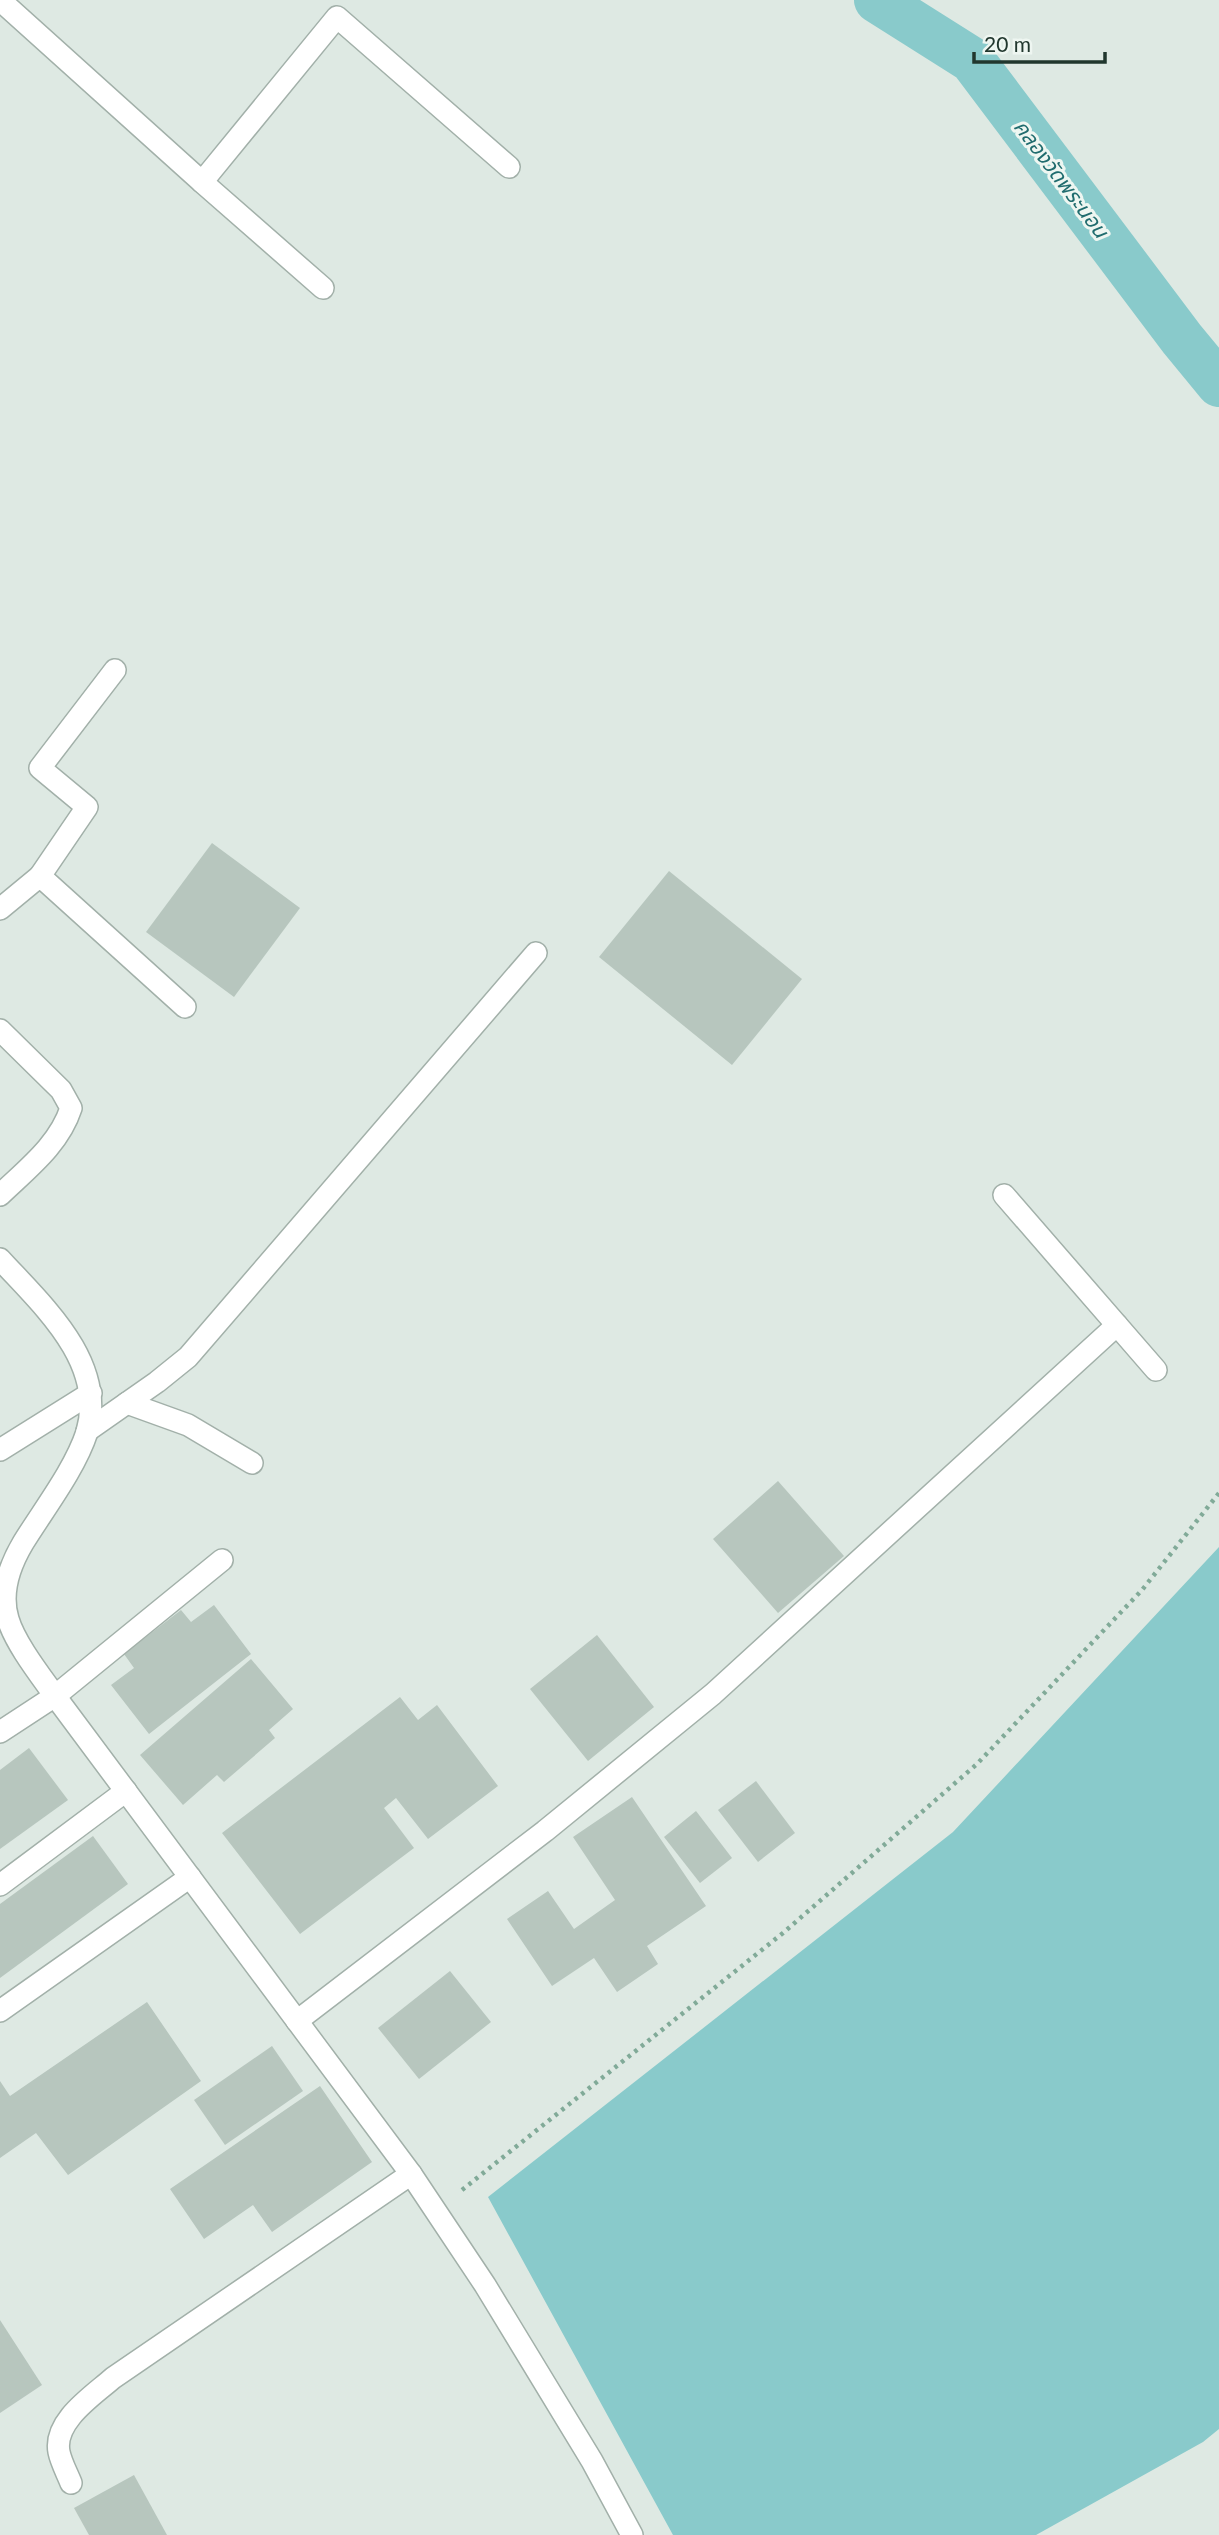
<svg xmlns="http://www.w3.org/2000/svg" width="1219" height="2535" viewBox="0 0 1219 2535" font-family="Lato,'Noto Sans Thai',sans-serif">
  <style>
    .water { fill: #89cacb }
    .lines { fill: none; stroke-linecap: round; stroke-linejoin: round }
    .canal { stroke: #89cacb; stroke-width: 46 }
    .building { fill: #b7c6be }
    .minor-casing { stroke: #a2b0a9; stroke-width: 24 }
    .path { stroke: #81aa98; stroke-width: 4.5; stroke-dasharray: 3.5 5; stroke-linecap: butt }
    .minor { stroke: #fff; stroke-width: 21 }
    .labels { text-anchor: middle; dominant-baseline: central; stroke-width: 6; stroke-linejoin: round; paint-order: stroke }
    .water-label { font-size: 21px; font-style: italic; fill: #206c6e; stroke: #eef6f1 }
  </style>
  <rect width="100%" height="100%" fill="#dee9e3"/>
  <!-- water -->
  <path class="water" d="M1219,1547V2429L1203,2442L1036,2535H673L488,2197L953,1832Z"/>
  <g class="lines">
    <!-- canal -->
    <path class="canal" d="M877,0L972,60L1182,339L1219,384"/>
  </g>
  <!-- building -->
  <g class="building">
    <path d="M212,843L300,908L234,997L146,932Z"/>
    <path d="M669,871L802,979L732,1065L599,957Z"/>
    <path d="M778,1481L844,1556L778,1613L713,1539Z"/>
    <path d="M214,1605L251,1654L149,1734L111,1685L134,1668L124,1654L181,1610L191,1622Z"/>
    <path d="M597,1635L654,1707L588,1761L530,1689Z"/>
    <path d="M251,1659L293,1709L269,1730L275,1738L224,1782L217,1775L183,1805L140,1755Z"/>
    <path d="M400,1697L418,1720L437,1705L498,1786L428,1839L396,1798L384,1808L414,1848L300,1934L222,1833Z"/>
    <path d="M29,1748L68,1800L0,1849V1770Z"/>
    <path d="M756,1781L795,1833L758,1862L718,1810Z"/>
    <path d="M632,1797L706,1906L647,1946L658,1964L617,1992L594,1958L552,1986L507,1919L548,1891L574,1929L615,1900L573,1837Z"/>
    <path d="M696,1811L732,1858L700,1883L664,1837Z"/>
    <path d="M93,1836L128,1884L0,1978V1904Z"/>
    <path d="M450,1971L491,2022L419,2079L378,2028Z"/>
    <path d="M147,2002L201,2081L68,2175L36,2133L0,2158V2081L10,2096Z"/>
    <path d="M272,2046L303,2091L225,2145L194,2100Z"/>
    <path d="M320,2086L372,2162L272,2232L253,2205L204,2239L170,2189Z"/>
    <path d="M0,2320L42,2385L0,2413Z"/>
    <path d="M134,2475L167,2535H89L74,2508Z"/>
  </g>
  <g class="lines">
    <defs>
      <g id="minor">
        <path d="M0,0L202,182L337,17L509,167"/>
        <path d="M202,182L323,288"/>
        <path d="M40,876L87,807L40,768L115,670"/>
        <path d="M0,909L40,876L185,1007"/>
        <path d="M0,1030L61,1090L71,1108C59,1145 27,1169 0,1195"/>
        <path d="M1004,1195L1156,1370"/>
        <path d="M0,1259C42,1305 107,1362 87,1432C75,1469 44,1509 23,1543C10,1565 0,1593 8,1619C15,1643 40,1675 55,1696L411,2174L485,2285L592,2461L632,2535"/>
        <path d="M127,1403L188,1425L252,1463"/>
        <path d="M87,1431L157,1382L188,1357L536,953"/>
        <path d="M0,1450L91,1393"/>
        <path d="M0,1732L55,1696L222,1560"/>
        <path d="M0,1885L126,1791"/>
        <path d="M0,2011L190,1877"/>
        <path d="M297,2021L545,1831L713,1694L1117,1325"/>
        <path d="M71,2483C67,2473 61,2462 59,2452C53,2421 94,2395 113,2378L411,2174"/>
      </g>
    </defs>
    <!-- minor casing -->
    <use href="#minor" class="minor-casing"/>
    <!-- path -->
    <path class="path" d="M462,2190L783,1933L977,1764L1142,1590L1219,1493"/>
    <!-- minor -->
    <use href="#minor" class="minor"/>
  </g>
  <g class="labels">
    <!-- water labels -->
    <g class="water-label">
      <text transform="translate(1062 178) rotate(53)">คลองวัดพระนอน</text>
    </g>
  </g>
  <!-- scale -->
  <path d="M974 52v10h131v-10" fill="none" stroke="#21372e" stroke-width="3.5"/>
  <text x="984" y="52" font-size="21" fill="#21372e" stroke="#eef6f1" stroke-width="5" paint-order="stroke">20 m</text>
</svg>
